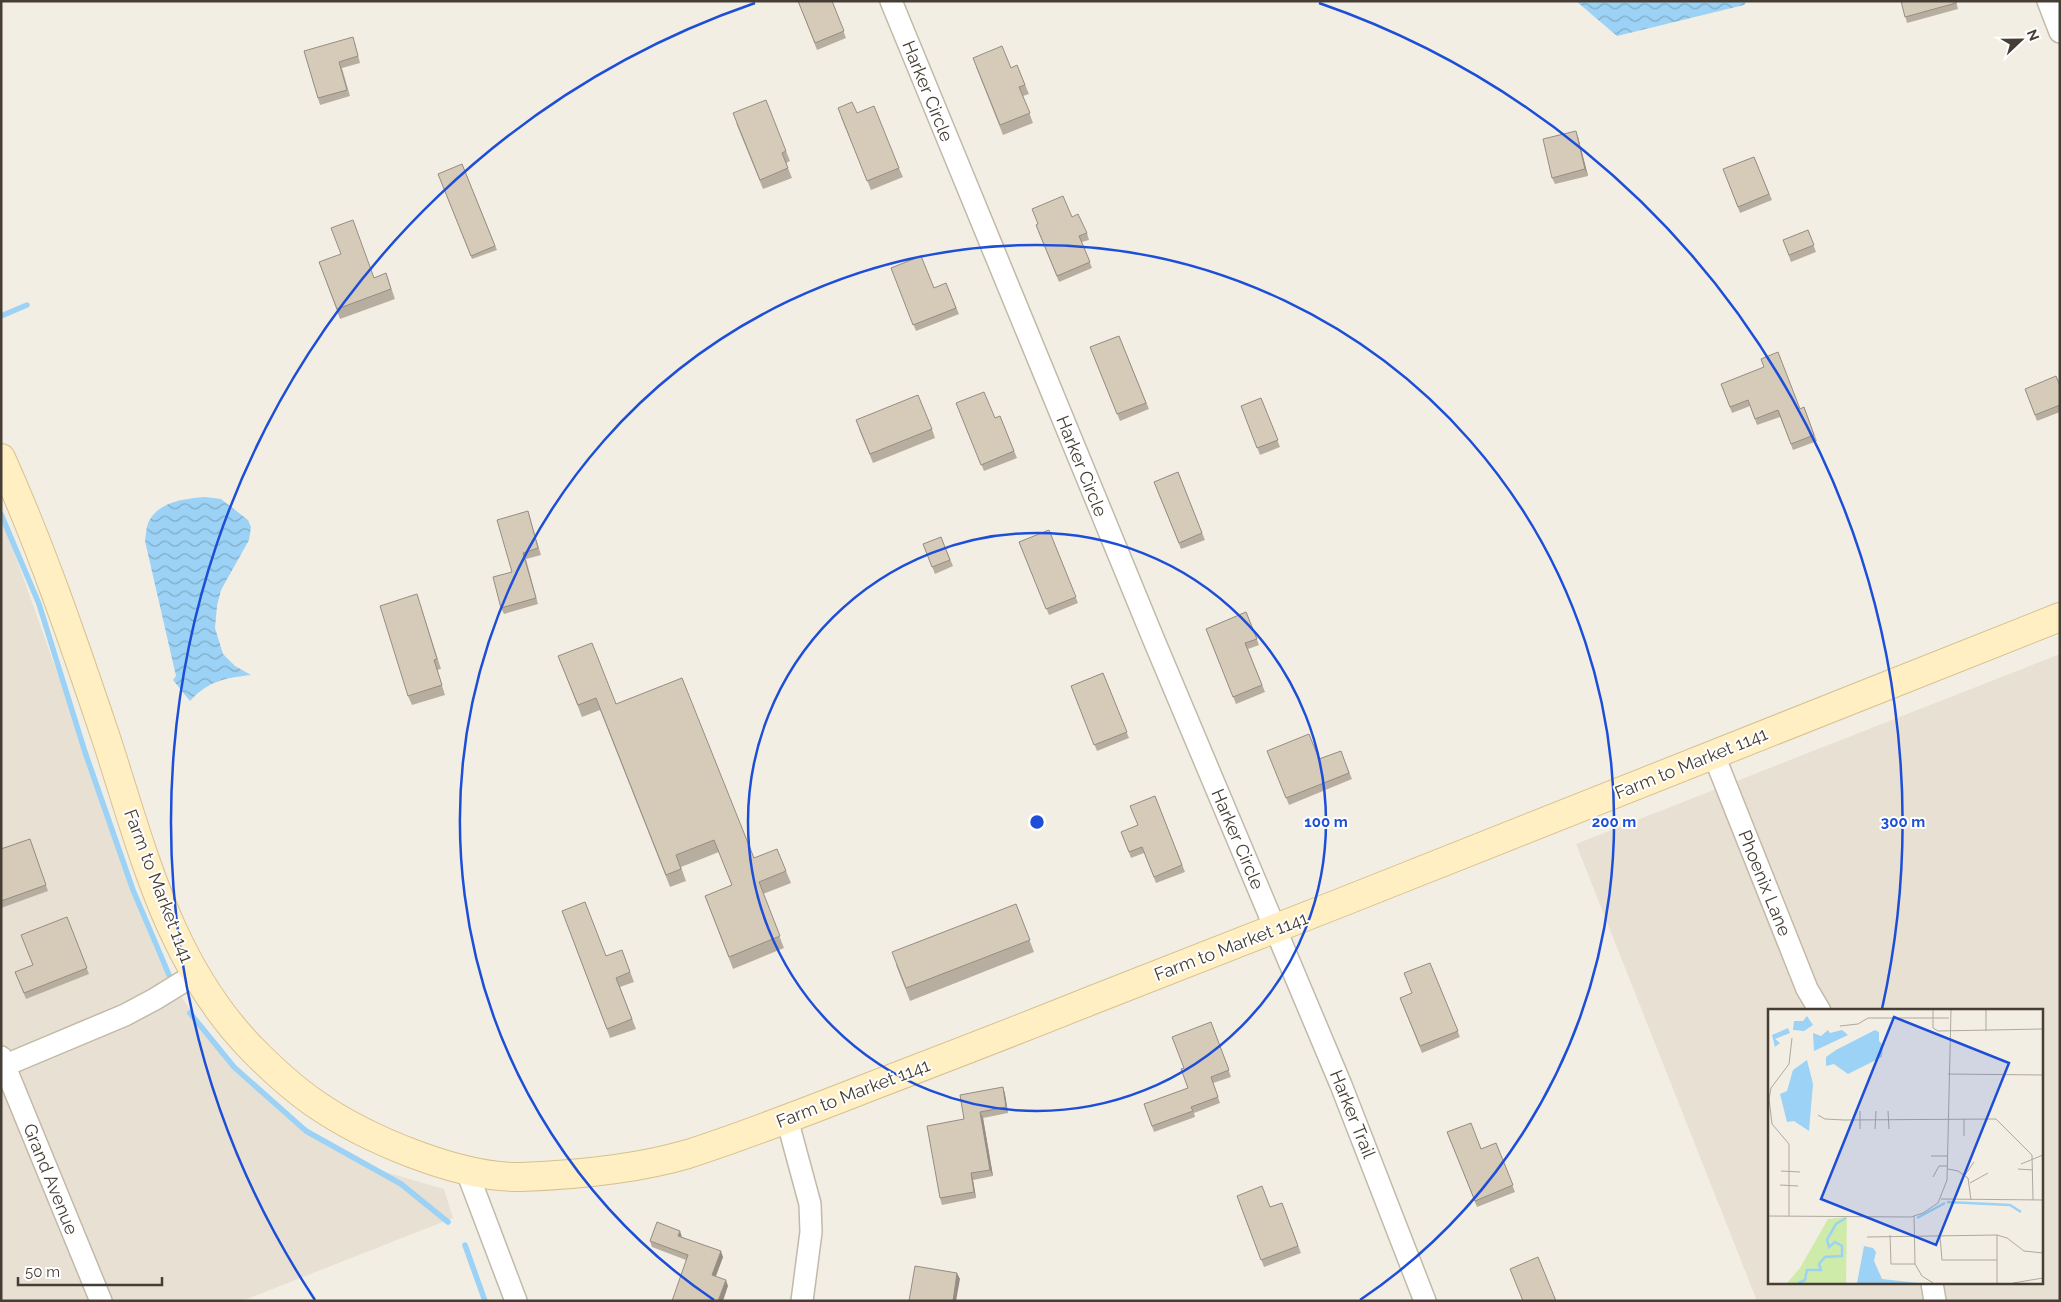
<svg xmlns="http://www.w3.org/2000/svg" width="2061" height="1302" viewBox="0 0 2061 1302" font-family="Raleway,sans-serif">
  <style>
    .residential { fill: #e8e0d2; fill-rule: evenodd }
    .water { fill: url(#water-waves) }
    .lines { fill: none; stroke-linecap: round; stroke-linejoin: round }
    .stream { stroke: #9bd2f5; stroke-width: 5.5 }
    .street-casing { stroke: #c2b9a9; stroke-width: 24 }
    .secondary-casing { stroke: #d6c290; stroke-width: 30 }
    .street { stroke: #fff; stroke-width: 21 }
    .secondary { stroke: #ffefc2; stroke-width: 28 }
    .wall { fill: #b8ae9f }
    .shaded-wall { fill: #968d82 }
    .building { fill: #d6cab9; stroke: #968d82 }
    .ring { fill: none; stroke: #1d4ed8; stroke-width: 2.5 }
    .labels { text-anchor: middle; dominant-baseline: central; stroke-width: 4; stroke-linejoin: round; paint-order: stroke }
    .street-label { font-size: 18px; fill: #463e34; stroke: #fff }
    .inset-river { fill: none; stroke: #9bd2f5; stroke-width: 2.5 }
    .inset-road { fill: none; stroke: #aea89e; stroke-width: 1 }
    .view { fill: #1d4ed8; fill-opacity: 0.15; stroke: #1d4ed8; stroke-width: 2.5 }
    .inset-edge { fill: none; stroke: #463e34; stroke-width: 2.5 }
    .centre { fill: #1d4ed8; stroke: #fff; stroke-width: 2.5 }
    .ring-label { font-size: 15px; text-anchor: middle; font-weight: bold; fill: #1d4ed8; stroke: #fff; stroke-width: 4; stroke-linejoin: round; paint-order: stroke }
  </style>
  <defs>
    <pattern id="water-waves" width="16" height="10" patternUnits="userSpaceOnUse" patternTransform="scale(1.25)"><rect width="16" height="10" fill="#9bd2f5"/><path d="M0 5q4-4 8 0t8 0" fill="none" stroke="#80acc7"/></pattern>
  </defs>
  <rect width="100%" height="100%" fill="#f3eee4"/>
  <!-- residential -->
  <g class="residential">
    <path d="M1,521L9,538L92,770L130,889L160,962L188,1007L228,1060L285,1113L337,1148L385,1172L444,1189L453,1218L242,1301H1Z"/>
    <path d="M2060,654V1301H1757L1576,844ZM1770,1011H2042V1283H1770Z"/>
  </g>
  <!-- water -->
  <g class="water">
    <path d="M1576,1H1747L1744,5L1617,36Z"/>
    <path d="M205,497L221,499L248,520L251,527L249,540L221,590L217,606L215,628L223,654L235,666L251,675C225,678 208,681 190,701L173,680L176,676L145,541C146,535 146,527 149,521C160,501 184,499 205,497Z"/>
  </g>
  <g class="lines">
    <!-- stream -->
    <g class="stream">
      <path d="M1,316L27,305"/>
      <path d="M1,514L39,604L85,752L133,890L169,975"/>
      <path d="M190,1013L234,1067L306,1131L401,1184L448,1222"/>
      <path d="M465,1245L485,1301"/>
    </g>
    <defs>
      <g id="street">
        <path d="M891,1L1153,638L1341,1085L1425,1301"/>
        <path d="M2048,1L2060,32"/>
        <path d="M1713,753L1807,989L1820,1011"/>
        <path d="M1,1057L101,1301"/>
        <path d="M1,1067L125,1015L155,999L194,975"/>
        <path d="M787,1119L810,1204L811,1232L802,1301"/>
        <path d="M466,1169L516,1301"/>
        <path d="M1932,1283L1935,1301"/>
      </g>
      <path id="secondary" d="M1,458C42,549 74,643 106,738C143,851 169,966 255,1052C273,1070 294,1089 314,1103C366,1139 458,1178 521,1177C574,1175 637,1169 688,1154C750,1134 811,1110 872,1086C945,1058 1018,1030 1090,1001C1414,875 1736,745 2060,617"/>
    </defs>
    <!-- street casing -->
    <use href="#street" class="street-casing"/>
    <!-- secondary casing -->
    <use href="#secondary" class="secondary-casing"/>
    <!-- street -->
    <use href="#street" class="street"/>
    <!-- secondary -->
    <use href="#secondary" class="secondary"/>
  </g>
  <!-- wall -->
  <g class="wall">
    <path d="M798,1H832L846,38L817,50Z"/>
    <path d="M1901,1H1956L1958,9L1907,23Z"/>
    <path d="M355,43L360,63L342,68L350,96L320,105L304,51Z"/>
    <path d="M1017,65L1029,94L1023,96L1033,123L1003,135L976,67L1011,68Z"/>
    <path d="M857,113L899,168L903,177L871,190L841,117Z"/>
    <path d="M736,123L786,151L790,161L786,163L792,178L763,189Z"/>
    <path d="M1578,137L1588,176L1555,184L1552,178Z"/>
    <path d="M1754,157L1772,200L1740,213L1723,169Z"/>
    <path d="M462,164L497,250L472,259L438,174Z"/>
    <path d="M1072,217L1087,233L1089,240L1082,242L1092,268L1059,282L1038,231Z"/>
    <path d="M1808,230L1816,252L1791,262L1783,240Z"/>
    <path d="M319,262L374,278L386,273L395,299L340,319Z"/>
    <path d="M891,268L934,288L946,283L959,314L916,331Z"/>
    <path d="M1119,336L1149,409L1120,421L1090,347Z"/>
    <path d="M1721,384L1800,409L1804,407L1817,441L1793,450L1780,417L1757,425L1750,406L1732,413Z"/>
    <path d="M2060,386V412L2037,421L2025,389Z"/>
    <path d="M1261,398L1280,447L1260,455L1241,406Z"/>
    <path d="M956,403L995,418L1000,416L1017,458L984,471Z"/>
    <path d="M859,429H932L935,438L873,463Z"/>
    <path d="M1178,472L1205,540L1181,549L1154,482Z"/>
    <path d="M528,511L541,555L526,559L538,604L504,614L501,608L512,572Z"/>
    <path d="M1049,530L1078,603L1049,615L1019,542Z"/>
    <path d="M941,537L953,566L935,574L923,544Z"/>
    <path d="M417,594L441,669L437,670L445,695L412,705L408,696Z"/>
    <path d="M1246,612L1259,645L1248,649L1265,692L1236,704L1206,629Z"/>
    <path d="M558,656L616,704L754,858L786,871L791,883L763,894L784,948L733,969L705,896L732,885L719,852L681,867L686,881L670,887L600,710L582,717Z"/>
    <path d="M1103,673L1129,738L1097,751L1071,686Z"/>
    <path d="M1267,751L1319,759L1341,751L1352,779L1289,805Z"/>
    <path d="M1155,796L1185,872L1156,883L1144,853L1131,858L1121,832L1138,825Z"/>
    <path d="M30,839L48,891L1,908V849Z"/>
    <path d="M1016,904L1034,952L910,1001L896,965Z"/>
    <path d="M562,911L606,956L622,950L634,982L620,987L636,1029L610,1038Z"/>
    <path d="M67,917L89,974L26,999L15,972L33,965Z"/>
    <path d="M1430,963L1460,1037L1422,1053L1400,998L1412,993Z"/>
    <path d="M1211,1022L1231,1077L1213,1083L1220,1103L1194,1113L1195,1117L1154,1132L1144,1104L1188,1088L1183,1068Z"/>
    <path d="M1003,1087L1005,1094L1008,1113L983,1118L993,1176L973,1180L976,1198L942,1205L940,1198L964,1119Z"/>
    <path d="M1447,1132L1481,1149L1496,1143L1515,1192L1477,1207Z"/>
    <path d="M1237,1196L1270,1207L1282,1203L1301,1253L1264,1267Z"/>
    <path d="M682,1237L723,1257L716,1276L728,1286L686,1260L652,1247L650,1241Z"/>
  </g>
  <!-- shaded-wall -->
  <g class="shaded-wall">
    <path d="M1576,131L1578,137L1588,176L1585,169Z"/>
    <path d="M1003,1087L1005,1094L1008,1113L1006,1107Z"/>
    <path d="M980,1112L983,1118L993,1176L990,1170Z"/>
    <path d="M971,1173L973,1180L976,1198L974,1192Z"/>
    <path d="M680,1231L682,1237L678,1236Z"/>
    <path d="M721,1251L723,1257L714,1281L712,1275Z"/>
    <path d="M957,1273L960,1279L956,1301H953Z"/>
    <path d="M726,1280L728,1286L723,1301H718Z"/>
  </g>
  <!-- building -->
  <g class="building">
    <path d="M798,1H832L844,31L815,43Z"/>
    <path d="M1901,1H1956V3L1905,17Z"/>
    <path d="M353,37L358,56L339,62L347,90L318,98L304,51Z"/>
    <path d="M1002,46L1011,68L1017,65L1025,85L1019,87L1030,113L1000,125L973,58Z"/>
    <path d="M766,100L786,151L782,153L788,168L760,180L733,113Z"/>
    <path d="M852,102L857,113L874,106L899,168L867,181L838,108Z"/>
    <path d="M1576,131L1585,169L1552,178L1543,139Z"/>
    <path d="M1754,157L1769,194L1738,207L1723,169Z"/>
    <path d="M462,164L495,246L471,256L438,174Z"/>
    <path d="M1063,196L1072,217L1078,214L1087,233L1079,236L1090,262L1057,276L1036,225L1038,224L1032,209Z"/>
    <path d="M353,220L374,278L386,273L391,289L337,309L319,262L341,254L331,228Z"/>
    <path d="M1808,230L1814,245L1789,255L1783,240Z"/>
    <path d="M921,256L934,288L946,283L956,308L913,325L891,268Z"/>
    <path d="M1119,336L1146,403L1117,414L1090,347Z"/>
    <path d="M1778,352L1800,409L1804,407L1814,435L1791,444L1778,410L1755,419L1748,400L1730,407L1721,384L1764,367L1761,359Z"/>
    <path d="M2056,376L2060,386V405L2035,415L2025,389Z"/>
    <path d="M984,392L995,418L1000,416L1014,451L981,465L956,403Z"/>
    <path d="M918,395L932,429L870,454L856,420Z"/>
    <path d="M1261,398L1278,440L1257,448L1241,406Z"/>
    <path d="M1178,472L1202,533L1179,543L1154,482Z"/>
    <path d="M528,511L538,548L523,553L536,598L501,608L493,577L512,572L497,520Z"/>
    <path d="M1049,530L1076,597L1046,609L1019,542Z"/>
    <path d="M941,537L950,560L932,567L923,544Z"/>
    <path d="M417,594L437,659L434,660L442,685L408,696L380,606Z"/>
    <path d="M1246,612L1257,639L1245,643L1262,685L1233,697L1206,629Z"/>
    <path d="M592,643L616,704L682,678L754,858L777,849L786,871L759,882L780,936L729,957L705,896L732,885L714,840L676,855L681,869L666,875L596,698L578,705L558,656Z"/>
    <path d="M1103,673L1127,732L1094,745L1071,686Z"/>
    <path d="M1309,734L1319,759L1341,751L1349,773L1286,798L1267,751Z"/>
    <path d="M1155,796L1182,865L1154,877L1142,847L1129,852L1121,832L1138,825L1130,806Z"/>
    <path d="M30,839L46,885L1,901V849Z"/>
    <path d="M585,902L606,956L622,950L630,972L616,978L632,1019L607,1029L562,911Z"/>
    <path d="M1016,904L1030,940L906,988L892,952Z"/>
    <path d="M67,917L87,968L24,993L15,972L33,965L21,935Z"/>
    <path d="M1430,963L1458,1031L1420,1046L1400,998L1412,993L1404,973Z"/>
    <path d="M1211,1022L1229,1070L1211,1077L1218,1097L1191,1107L1193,1111L1152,1126L1144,1104L1188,1088L1181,1069L1184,1068L1172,1037Z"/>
    <path d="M1003,1087L1006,1107L980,1112L990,1170L971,1173L974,1192L940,1198L927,1126L964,1119L960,1095Z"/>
    <path d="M1471,1123L1481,1149L1496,1143L1513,1185L1475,1201L1447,1132Z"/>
    <path d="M1262,1186L1270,1207L1282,1203L1298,1246L1261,1260L1237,1196Z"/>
    <path d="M657,1222L680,1231L678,1236L721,1251L712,1275L726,1280L718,1301H672L688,1255L650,1241Z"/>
    <path d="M1538,1257L1556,1301H1523L1510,1269Z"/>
    <path d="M915,1266L957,1273L953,1301H909Z"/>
  </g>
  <!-- distance rings -->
  <g class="ring">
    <circle cx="1037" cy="822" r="289"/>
    <path d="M714 1300A577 577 0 1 1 1360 1300"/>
    <path d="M315 1300A866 866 0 0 1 755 3M1319 3A866 866 0 0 1 1882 1009"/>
  </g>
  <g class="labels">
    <!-- street labels -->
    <g class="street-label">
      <text transform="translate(928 91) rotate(68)">Harker Circle</text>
      <text transform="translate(1082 466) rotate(68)">Harker Circle</text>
      <text transform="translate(1691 763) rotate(-22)">Farm to Market 1141</text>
      <text transform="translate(1238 839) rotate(67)">Harker Circle</text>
      <text transform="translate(1765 883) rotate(68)">Phoenix Lane</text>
      <text transform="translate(159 886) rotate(69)">Farm to Market 1141</text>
      <text transform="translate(1231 946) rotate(-21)">Farm to Market 1141</text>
      <text transform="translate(853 1093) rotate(-21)">Farm to Market 1141</text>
      <text transform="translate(1353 1114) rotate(68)">Harker Trail</text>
      <text transform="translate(51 1179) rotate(68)">Grand Avenue</text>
    </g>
  </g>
  <!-- overview -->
  <g transform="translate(1768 1009)">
    <rect width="275" height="275" fill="#f3eee4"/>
    <path d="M79,208L78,274H19L32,259L60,210Z" fill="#cfeba9"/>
    <path d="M39,7L45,16L36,22L25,21L26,12H35ZM20,19L22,24L7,30L12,34L7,38L4,26ZM60,21L62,24L74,21L80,26L46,42L45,24L53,27ZM107,21L111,23V32L115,36L114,48L80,65L66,55L58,57V48L68,41ZM39,51L45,75L41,122L26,112L19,113L12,85L19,82L25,61ZM96,237L105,239L108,243L106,252L114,270L150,274H89Z" fill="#9bd2f5"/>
    <path class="inset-river" d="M179,193L242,196L253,203M149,209L177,194M30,274L37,271L39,261H53L51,255L57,248L74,247V237L67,233L61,238L59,231L68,215L78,209"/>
    <path class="inset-road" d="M165,1V19L170,22L275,20M218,1V22M72,17L90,15L100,9H181M180,65L275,66M120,102L121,120M50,106L57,110L76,111L228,110L264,146L265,191M92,120V102M107,120L108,102M196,127V110M163,147H180M253,155L275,146M180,160L190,162L200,169L203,191M250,160L265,161M13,162L32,163M197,166L206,153M165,168L171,157H180M202,174L220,164M12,176L30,177M173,190L275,191M0,207L143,208L155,204L170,194L179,171L183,1M21,207V135L4,115L1,90L3,79L21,55L24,29M146,207L147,255L154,267L165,274M122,226L123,255H147M229,226V274M172,227L174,251H229M99,228L229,226L239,229L256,242L275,244M245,274L275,269"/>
    <path class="view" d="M126,8L241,54L168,236L53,190Z"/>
    <rect width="275" height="275" class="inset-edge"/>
  </g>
  <circle cx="1037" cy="822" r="8" class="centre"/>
  <g class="ring-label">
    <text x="1326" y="827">100 m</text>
    <text x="1614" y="827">200 m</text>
    <text x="1903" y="827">300 m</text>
  </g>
  <!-- border -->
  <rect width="2061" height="1302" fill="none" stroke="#463e34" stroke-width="5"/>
  <!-- north arrow -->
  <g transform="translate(2021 40) rotate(68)" stroke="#ffffff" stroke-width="4" paint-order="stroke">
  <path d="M0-4L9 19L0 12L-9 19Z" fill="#463e34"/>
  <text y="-8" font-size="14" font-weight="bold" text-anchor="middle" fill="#463e34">N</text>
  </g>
  <!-- scale -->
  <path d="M18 1277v8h144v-8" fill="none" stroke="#463e34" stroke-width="2.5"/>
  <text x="25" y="1277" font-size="15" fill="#463e34" stroke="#ffffff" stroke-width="4" paint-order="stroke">50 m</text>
</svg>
